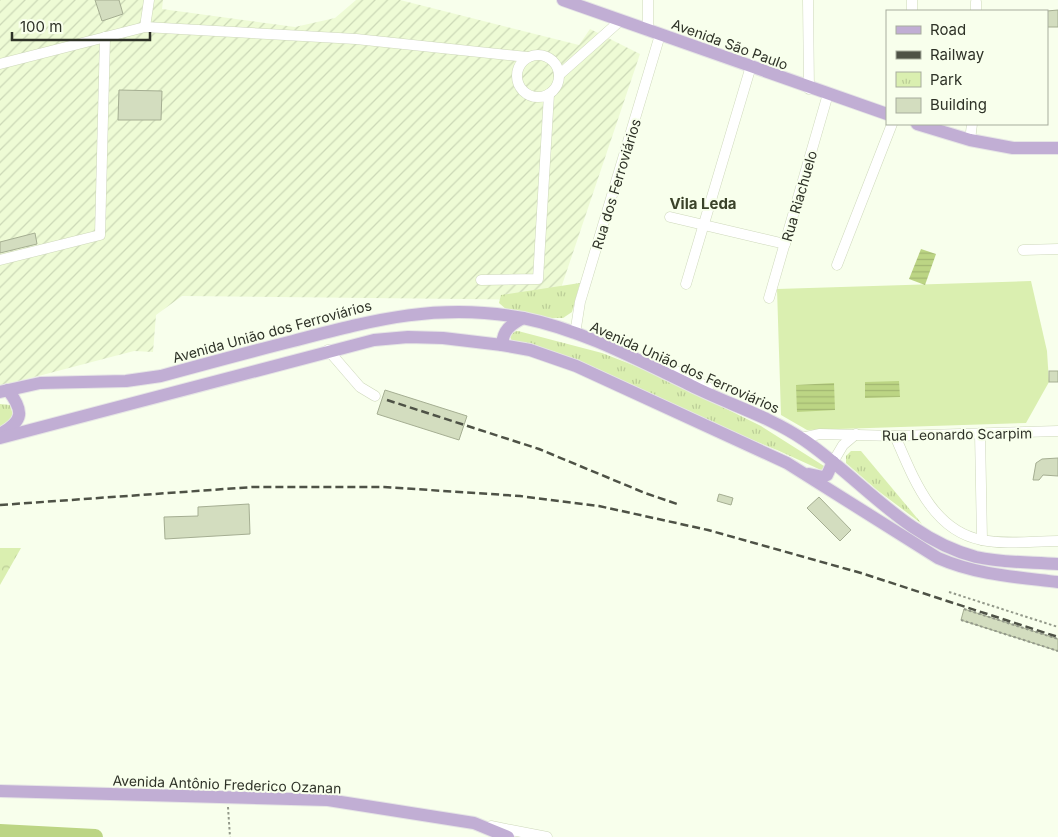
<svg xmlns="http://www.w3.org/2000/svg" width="1058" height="837" viewBox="0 0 1058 837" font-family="Inter,sans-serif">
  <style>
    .industrial { fill: url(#industrial-furrows) }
    .green { fill: #daefb0 }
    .forest { fill: url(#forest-crowns) }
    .park { fill: url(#park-tufts) }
    .water { fill: url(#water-rules) }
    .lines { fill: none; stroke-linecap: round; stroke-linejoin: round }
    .river { stroke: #bcd584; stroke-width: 16 }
    .building { fill: #d3ddbf; stroke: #a5ae92 }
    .minor-casing { stroke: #ced8bb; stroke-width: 11 }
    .major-casing { stroke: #e6e6e5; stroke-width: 14 }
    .path { stroke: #93998a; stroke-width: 2; stroke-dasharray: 2.5 2.5; stroke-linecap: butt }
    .minor { stroke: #fff; stroke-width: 10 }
    .major { stroke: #c1aed4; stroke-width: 12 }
    .rail { stroke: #4e5246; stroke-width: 2.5; stroke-dasharray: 8 4; stroke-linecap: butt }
    .labels { text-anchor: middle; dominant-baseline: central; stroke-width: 4; stroke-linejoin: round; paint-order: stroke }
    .street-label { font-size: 14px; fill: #2e3227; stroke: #f8ffec }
    .neighbourhood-label { font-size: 15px; font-weight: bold; fill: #3a4229; stroke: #f8ffec }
  </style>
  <defs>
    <pattern id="industrial-furrows" width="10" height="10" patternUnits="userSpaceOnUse" patternTransform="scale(1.25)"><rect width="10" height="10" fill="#eefbd5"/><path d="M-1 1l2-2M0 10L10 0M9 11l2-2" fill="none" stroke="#ccd8b7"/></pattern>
    <pattern id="forest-crowns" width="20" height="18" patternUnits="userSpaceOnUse" patternTransform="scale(1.25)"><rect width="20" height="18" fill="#daefb0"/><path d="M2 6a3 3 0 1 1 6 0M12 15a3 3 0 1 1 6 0" fill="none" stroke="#bbcd97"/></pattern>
    <pattern id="park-tufts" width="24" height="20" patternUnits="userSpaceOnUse" patternTransform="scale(1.25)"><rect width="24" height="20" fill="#daefb0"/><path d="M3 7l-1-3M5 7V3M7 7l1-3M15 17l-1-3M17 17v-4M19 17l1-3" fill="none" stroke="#bbcd97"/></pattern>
    <pattern id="water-rules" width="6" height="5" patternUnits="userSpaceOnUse" patternTransform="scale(1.25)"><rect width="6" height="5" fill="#bcd584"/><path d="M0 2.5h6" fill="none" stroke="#a2b772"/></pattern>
  </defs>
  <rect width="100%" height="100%" fill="#f8ffec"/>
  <!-- industrial -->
  <path class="industrial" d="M0,0H163L162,9L295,27L335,18L356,0H400L579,45L590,29L640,54L557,300L182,296L156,315L153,352L134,351L0,386Z"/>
  <!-- green -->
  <path class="green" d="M1031,281L1047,351L1049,382L1026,423L807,430L781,415L777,289Z"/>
  <!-- forest -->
  <path class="forest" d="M0,548H21L0,585Z"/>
  <!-- park -->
  <g class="park">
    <path d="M580,283L572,312L563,318H552L507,310L499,303L501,295Z"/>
    <path d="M518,331L602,353L656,374L761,426L824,466V469L821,470L777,450L512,342L510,336L512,332Z"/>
    <path d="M0,404L10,405L13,415L8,425L0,429Z"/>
    <path d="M851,451H861L922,524L877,490L846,463V456Z"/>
  </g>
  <!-- water -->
  <g class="water">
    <path d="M921,249L936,254L925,285L909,279Z"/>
    <path d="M899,381L900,397L865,398V382Z"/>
    <path d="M834,383L835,410L797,412L796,385Z"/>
  </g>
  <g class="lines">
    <!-- river -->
    <path class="river" d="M0,832L95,837"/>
  </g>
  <!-- building -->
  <g class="building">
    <path d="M95,0H119L123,14L102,21Z"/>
    <path d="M1058,10V27H1047V11Z"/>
    <path d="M119,90L162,91L161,120H118Z"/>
    <path d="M35,233L37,244L0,253V242Z"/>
    <rect x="1049" y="371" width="9" height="11"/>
    <path d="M385,390L467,416L459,440L377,414Z"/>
    <path d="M1058,458V476L1043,475L1039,480H1033L1036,463L1042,459Z"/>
    <path d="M719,494L733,498L731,505L717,501Z"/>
    <path d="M819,497L851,530L840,541L807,508Z"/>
    <path d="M249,504L250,534L165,539L164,517L198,516V507Z"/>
    <path d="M964,609L1058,639V651L961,620Z"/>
  </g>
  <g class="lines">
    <defs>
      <g id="minor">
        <path d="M648,0V31"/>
        <path d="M808,0L809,89"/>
        <path d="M912,11V0"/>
        <path d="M976,11V2"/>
        <path d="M145,27L149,0"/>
        <circle cx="538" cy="76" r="21"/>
        <path d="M0,64L145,27L356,39L527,57"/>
        <path d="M559,75L621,20"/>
        <path d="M970,140L972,124"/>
        <path d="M670,217L785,244"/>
        <path d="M1023,250L1058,249"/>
        <path d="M0,260L100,235L105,37"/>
        <path d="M837,265L892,124"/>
        <path d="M481,280L538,279L549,94"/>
        <path d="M686,284L751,66"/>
        <path d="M769,298L828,94"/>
        <path d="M575,334L580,302L660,35"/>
        <path d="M328,350L360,387L375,396"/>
        <path d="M655,367H668L708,387"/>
        <path d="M980,433L982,540"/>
        <path d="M895,436C913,477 932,531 982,540C1006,545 1033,541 1058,541"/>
        <path d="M801,438L820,434L895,436L1058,431"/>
        <path d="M833,462L843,445L856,434"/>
        <path d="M491,826L547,837"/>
      </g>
      <g id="major">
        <path d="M563,0L887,114"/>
        <path d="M917,124L970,140L1013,148H1058"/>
        <path d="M502,345C503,330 510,325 523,318"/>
        <path d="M0,392L40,383L126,381L161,376C205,364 249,352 293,341C373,320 439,302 523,318C582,330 636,359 690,385C727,404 769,416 804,440C860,478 906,539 976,557C1003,563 1031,562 1058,564"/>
        <path d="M0,434C24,421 24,411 8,390"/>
        <path d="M0,438L374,340L408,337L443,338L502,345L530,350L576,366L787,463L938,558C977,575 1016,577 1058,582"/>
        <path d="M809,474L823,477L827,475L833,462"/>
        <path d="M0,791L328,800L474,823L508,837"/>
      </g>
    </defs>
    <!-- minor casing -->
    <use href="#minor" class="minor-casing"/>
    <!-- major casing -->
    <use href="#major" class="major-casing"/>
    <!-- path -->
    <g class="path">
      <path d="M949,592L1058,627"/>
      <path d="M964,609L1058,639"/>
      <path d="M961,620L1058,651"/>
      <path d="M228,807L230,837"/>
    </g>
    <!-- minor -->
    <use href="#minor" class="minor"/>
    <!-- major -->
    <use href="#major" class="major"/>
    <!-- rail -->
    <g class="rail">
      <path d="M387,400L539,449L645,493L677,504"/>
      <path d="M0,505L253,487H384L520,496L599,506L708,530L861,573L1058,637"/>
    </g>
  </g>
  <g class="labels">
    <!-- street labels -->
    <g class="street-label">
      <text transform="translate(730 44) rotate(20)">Avenida São Paulo</text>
      <text transform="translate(616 184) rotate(-73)">Rua dos Ferroviários</text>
      <text transform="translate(799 196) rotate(-74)">Rua Riachuelo</text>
      <text transform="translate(272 331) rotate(-15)">Avenida União dos Ferroviários</text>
      <text transform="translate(685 367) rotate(24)">Avenida União dos Ferroviários</text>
      <text transform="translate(957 434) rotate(-1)">Rua Leonardo Scarpim</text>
      <text transform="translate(227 784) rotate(2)">Avenida Antônio Frederico Ozanan</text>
    </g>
    <!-- neighbourhood labels -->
    <g class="neighbourhood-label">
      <text x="703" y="203">Vila Leda</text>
    </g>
  </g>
  <!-- legend -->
  <rect x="886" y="10" width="162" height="115" fill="#f8ffec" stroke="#a7ad9d"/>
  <rect x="896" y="26" width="25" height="8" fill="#c1aed4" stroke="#a7ad9d"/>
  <text x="930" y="35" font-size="15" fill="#2e3227">Road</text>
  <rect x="896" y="51" width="25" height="8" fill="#4e5246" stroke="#a7ad9d"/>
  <text x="930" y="60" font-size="15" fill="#2e3227">Railway</text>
  <rect x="896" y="72" width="25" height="15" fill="url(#park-tufts)" stroke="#a7ad9d"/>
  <text x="930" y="85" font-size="15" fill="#2e3227">Park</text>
  <rect x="896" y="98" width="25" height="15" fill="#d3ddbf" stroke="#a7ad9d"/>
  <text x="930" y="110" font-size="15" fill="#2e3227">Building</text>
  <!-- scale -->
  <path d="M12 32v8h138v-8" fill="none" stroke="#2e3227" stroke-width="2.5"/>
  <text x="20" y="32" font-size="15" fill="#2e3227" stroke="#f8ffec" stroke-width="4" paint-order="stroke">100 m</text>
</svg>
